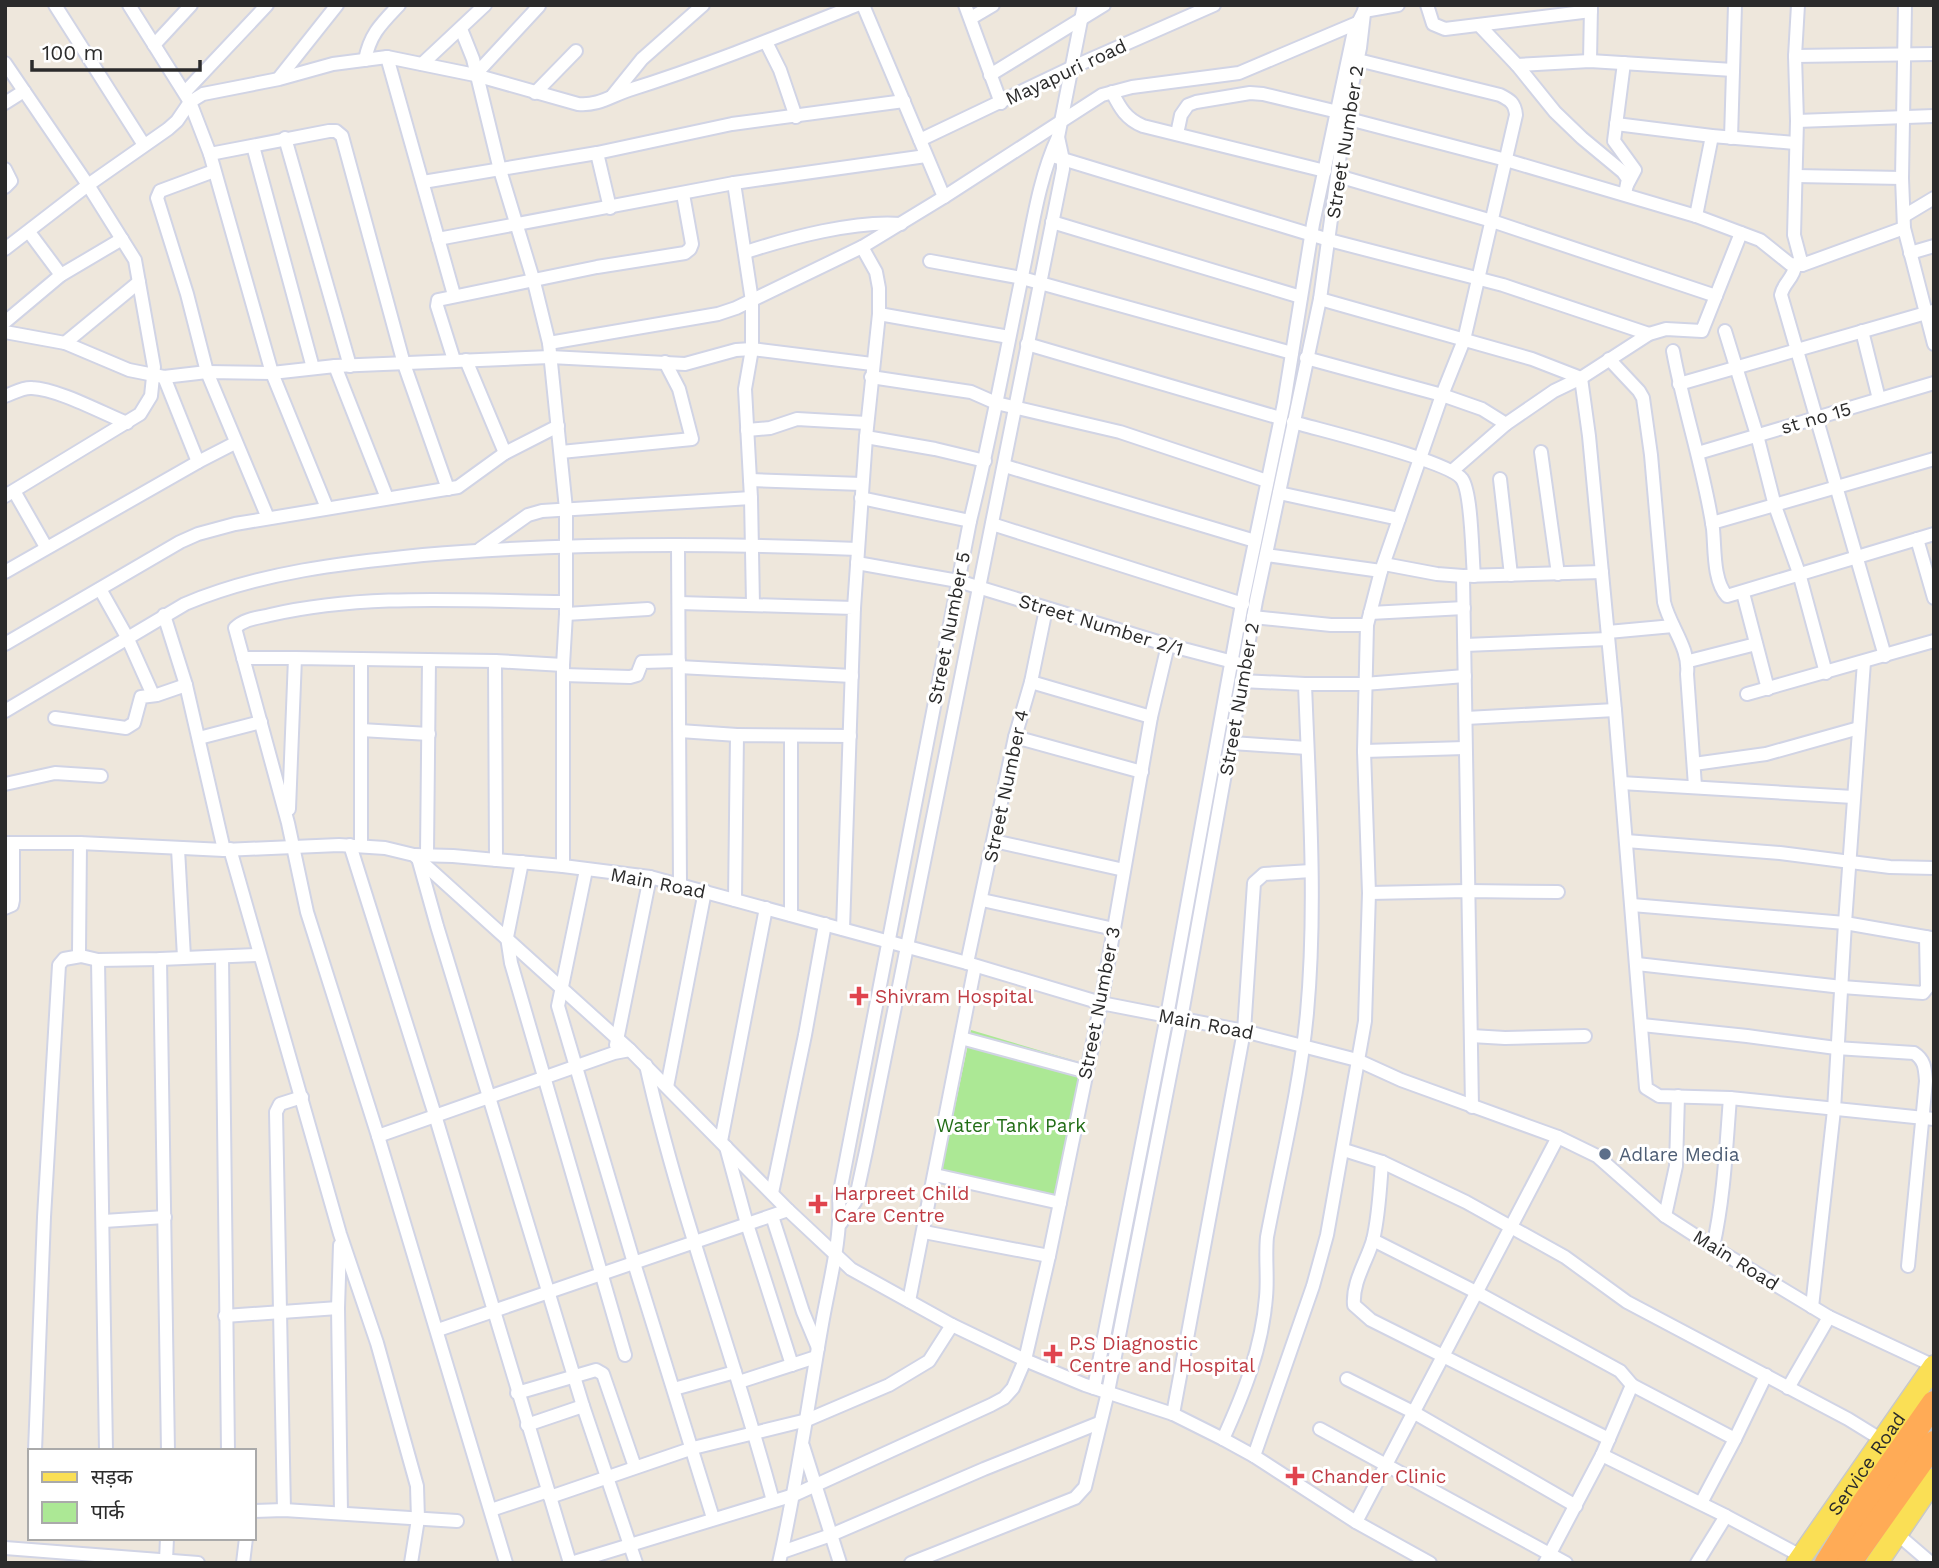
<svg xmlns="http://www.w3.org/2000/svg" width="1939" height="1568" viewBox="0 0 1939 1568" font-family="'Work Sans','Noto Sans Devanagari',sans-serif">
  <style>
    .green { fill: #ace895 }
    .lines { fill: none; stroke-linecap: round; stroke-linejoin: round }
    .street-casing { stroke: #d1d4e5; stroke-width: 16 }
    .primary-casing { stroke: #c8c8c8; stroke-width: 24 }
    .highway-casing { stroke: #c8c8c8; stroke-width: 28 }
    .street { stroke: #fff; stroke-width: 12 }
    .primary { stroke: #fadf55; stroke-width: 21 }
    .highway { stroke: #ffab56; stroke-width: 24 }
    .health-dot { fill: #e0444e; stroke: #fff; stroke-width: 2.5 }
    .service-dot { fill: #5c6f8a; stroke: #fff; stroke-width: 2.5 }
    .labels { text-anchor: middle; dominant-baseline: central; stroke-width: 6; stroke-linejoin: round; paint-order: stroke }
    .street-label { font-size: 19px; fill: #2b2b2b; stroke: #fff }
    .health-label { font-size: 19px; fill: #be3a42; stroke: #fff; text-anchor: start }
    .park-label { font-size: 19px; fill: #226d16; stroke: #fff }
    .service-label { font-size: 19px; fill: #4e5e75; stroke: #fff; text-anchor: start }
  </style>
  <rect width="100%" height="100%" fill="#eee7dc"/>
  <!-- green -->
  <path class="green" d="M971,1030L1082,1063L1063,1166L1054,1196L942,1169Z"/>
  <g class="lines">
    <defs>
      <g id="street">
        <path d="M55,5L144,145"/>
        <path d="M129,5L190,102L210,154L272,373L327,508"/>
        <path d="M863,5L944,197"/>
        <path d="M965,5L1001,103"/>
        <path d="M1427,5L1433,24L1445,29L1591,11"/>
        <path d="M1798,5L1795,56L1797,121L1794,235L1802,265L1904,228"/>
        <path d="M1905,5L1902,178L1904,228L1934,344"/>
        <path d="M971,18L993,5"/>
        <path d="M1479,25L1517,65L1555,112L1582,138L1623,172L1628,179L1625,194"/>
        <path d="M461,29L473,59L500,170L534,282L549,343L566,509V614L563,665V866"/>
        <path d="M766,42L780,70L796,117"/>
        <path d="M154,45L191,5"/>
        <path d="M1795,56L1934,54"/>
        <path d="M387,57L454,295"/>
        <path d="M365,60C370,34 381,24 399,5"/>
        <path d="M1590,61L1591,6"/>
        <path d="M5,63L88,185L135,260L154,367L151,396L140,414L5,496"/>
        <path d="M1624,63L1614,141L1635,170L1627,185"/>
        <path d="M422,64L485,5"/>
        <path d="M1517,65L1590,61L1733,70"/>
        <path d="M475,75L539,6"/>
        <path d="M990,75L1104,5"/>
        <path d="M279,78L337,5"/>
        <path d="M185,92L267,5"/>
        <path d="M1112,92C1120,108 1126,119 1143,126L1325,171"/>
        <path d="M535,93L576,51"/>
        <path d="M613,95L642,59L703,5"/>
        <path d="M5,103L24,91"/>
        <path d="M1345,118L1506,160L1696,216L1760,240L1790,264L1802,265"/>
        <path d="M1797,121L1934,116"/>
        <path d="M1616,124L1712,136L1795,143"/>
        <path d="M1177,134L1181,115L1188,105L1196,102L1250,93L1263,94L1338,112"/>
        <path d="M285,138L350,366"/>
        <path d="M1731,138L1735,5"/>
        <path d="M920,140L1073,67L1214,5"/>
        <path d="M253,146L313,368"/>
        <path d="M597,153L610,208"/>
        <path d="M210,154L329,131H336L342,136L404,364L448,489"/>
        <path d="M1056,157L1329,240L1503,285L1649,334"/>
        <path d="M5,169L11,181L5,187"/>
        <path d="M214,171L160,191L157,198L187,294L207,372L268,518"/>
        <path d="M1338,176L1492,221L1716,296"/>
        <path d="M1796,176L1902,178"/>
        <path d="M423,182L597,153L732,124L904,101"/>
        <path d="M734,183L752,301V349L745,389L751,498L753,604"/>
        <path d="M1696,216L1712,136"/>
        <path d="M1904,216L1934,198"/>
        <path d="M1052,222L1301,297"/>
        <path d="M29,232L61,275"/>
        <path d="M438,239L734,183L926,156"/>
        <path d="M5,249L88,185L168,129L177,121L190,102L203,94L279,79L333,64L387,57L475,75L578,104C598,106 611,96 629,90C706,66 782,35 857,5"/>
        <path d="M746,252C789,238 856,220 901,224"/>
        <path d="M1910,253L1934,246"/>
        <path d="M930,261L1022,278L1292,353"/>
        <path d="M1795,266C1794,278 1783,283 1781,295L1885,656"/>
        <path d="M1320,299L1532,359L1581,378"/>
        <path d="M879,314L1009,337"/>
        <path d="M5,322L61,275L122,239"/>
        <path d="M1725,331L1757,435L1775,506L1799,573L1826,673"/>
        <path d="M1862,331L1879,399"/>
        <path d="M5,332L65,343L129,370L164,377L207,372L272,373L335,366L550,357L685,364L736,350L752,349L872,364"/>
        <path d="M65,343L139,282"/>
        <path d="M549,343L718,314L736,308L862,247L944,197L1102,95L1132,87L1239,73L1357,23"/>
        <path d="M1027,344L1280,418"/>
        <path d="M1673,351C1684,411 1704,469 1713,529C1715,549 1713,581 1727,596L1934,534"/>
        <path d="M1306,358L1442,395L1482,409L1506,424"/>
        <path d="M1609,359L1639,391L1643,398L1651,455L1664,602C1670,627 1690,648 1687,674L1695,786"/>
        <path d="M454,360L437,306L438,300L597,267L685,253L690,249L692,244L683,194"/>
        <path d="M466,360L505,453"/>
        <path d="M335,366L387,498"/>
        <path d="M164,377L198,462"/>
        <path d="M871,377L971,392L996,403L1120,432L1267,481"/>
        <path d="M1581,378L1589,436L1615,710L1646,1088L1659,1096L1730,1098L1934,1119"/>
        <path d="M1679,384L1933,311"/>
        <path d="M5,396C14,393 23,387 32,388C58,389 102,413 127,423"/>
        <path d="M1293,422C1320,430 1450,461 1462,479C1472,493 1472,556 1474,576"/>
        <path d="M747,430L770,428L797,419L867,423"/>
        <path d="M866,437L935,449L985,461"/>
        <path d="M561,452L692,439L679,389L665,362"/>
        <path d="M1541,452L1558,574"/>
        <path d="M1698,453L1934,383"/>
        <path d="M1005,466L1255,541"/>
        <path d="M1452,471L1506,424L1554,391L1581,378L1649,334L1666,329L1702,331L1741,233"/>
        <path d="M1500,479L1511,575"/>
        <path d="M750,480L862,484"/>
        <path d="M14,491L46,547"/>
        <path d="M1279,493L1399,519"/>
        <path d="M861,498L970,521"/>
        <path d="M1712,523L1934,459"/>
        <path d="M992,524L1243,604"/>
        <path d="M1917,539L1934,598"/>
        <path d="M678,545L680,885"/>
        <path d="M480,549L528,515L542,511L751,498"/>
        <path d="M1266,555L1381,571"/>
        <path d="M857,563L958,581L1168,645L1237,663"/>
        <path d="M1384,564L1437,574L1463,576L1602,572"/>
        <path d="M5,572L198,462L235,443"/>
        <path d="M1463,576L1472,1107"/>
        <path d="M100,589L127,637L153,695"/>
        <path d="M1743,593L1768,689"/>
        <path d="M679,603L854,608L843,929"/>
        <path d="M854,608L866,437L879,314V288L876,272L862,247"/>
        <path d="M1370,613L1464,608"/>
        <path d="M566,614L648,609"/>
        <path d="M164,615L186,685L224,850"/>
        <path d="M1253,617L1331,625H1367"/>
        <path d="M1608,632L1673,626"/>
        <path d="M5,644L180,542L198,534L235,524L458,487L505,453L558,426"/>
        <path d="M1465,645L1608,639"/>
        <path d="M243,658H295"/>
        <path d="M495,661L496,860"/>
        <path d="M1689,661L1756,644"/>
        <path d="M679,667L852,676"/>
        <path d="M563,675L630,677L637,675L642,662L679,661"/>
        <path d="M1031,682L1151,717"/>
        <path d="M1305,684H1364L1465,676"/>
        <path d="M1747,694L1934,641"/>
        <path d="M5,711L185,604C261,572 343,563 423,555C568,542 713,543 858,549"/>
        <path d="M55,718L126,728L134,723L141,697L157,695L186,685"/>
        <path d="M1466,718L1615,710"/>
        <path d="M361,730L429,734"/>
        <path d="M680,731L737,735"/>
        <path d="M791,736V915"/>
        <path d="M1015,737L1142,772"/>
        <path d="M199,738L261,722"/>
        <path d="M1232,743L1307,748"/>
        <path d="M1364,751L1465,748"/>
        <path d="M1694,764L1766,754L1859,728"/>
        <path d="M1621,783L1853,797"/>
        <path d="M5,784L55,773L101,776"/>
        <path d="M289,809L295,658L495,661L563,665"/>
        <path d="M994,841L1124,870"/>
        <path d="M1626,841L1780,853L1890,867L1934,868"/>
        <path d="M5,843H80L224,850L339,845L385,848L414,855L630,1050L788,1210L851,1269L952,1325L1025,1360L1085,1385L1173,1414L1223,1439L1254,1456L1356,1522L1430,1563"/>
        <path d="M80,843L79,952L81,956L98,960L160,959L258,955"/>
        <path d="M350,845L435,1115L570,1563"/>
        <path d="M361,845V661"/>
        <path d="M178,849L184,957"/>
        <path d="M230,849L340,1234L377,1343L417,1486L418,1519L411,1563"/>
        <path d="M427,854L429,660"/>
        <path d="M414,855L453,856L563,866L650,877L967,963L1101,1003L1244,1031L1357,1060L1401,1080L1558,1137L1597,1156L1665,1216L1713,1247L1829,1317L1934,1366"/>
        <path d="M418,858L437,926L583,1406"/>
        <path d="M522,862L507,937L511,963L625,1355"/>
        <path d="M586,870L558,1006L634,1263L713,1518"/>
        <path d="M1369,893L1467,891L1558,892"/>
        <path d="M735,900L737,735L850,736"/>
        <path d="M982,900L1114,929"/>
        <path d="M1632,905L1845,923L1931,938"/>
        <path d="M5,908L12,905L13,900V843"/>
        <path d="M222,957L228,1451"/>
        <path d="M160,959L168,1451"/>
        <path d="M98,960L106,1451"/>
        <path d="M967,963L1015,737L1031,682L1046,609"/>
        <path d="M1637,964L1842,987L1923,993L1927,988L1926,937"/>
        <path d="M1642,1025L1747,1036L1836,1048L1914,1053C1925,1060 1925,1069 1926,1081L1908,1266"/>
        <path d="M1471,1036L1505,1038L1585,1036"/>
        <path d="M961,1038L1087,1072"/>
        <path d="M616,1045L650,877"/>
        <path d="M646,1065C679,1213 734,1355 773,1501"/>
        <path d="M667,1087L705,891"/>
        <path d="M378,1136L614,1053L630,1050"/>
        <path d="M721,1141L766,908"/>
        <path d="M726,1147L747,1224L792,1365"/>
        <path d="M1344,1150L1382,1162L1466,1202L1565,1257L1627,1302L1848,1419L1882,1440"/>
        <path d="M1382,1162C1380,1188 1379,1215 1373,1240C1367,1261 1352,1282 1354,1305L1371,1320L1609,1439"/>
        <path d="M935,1175L1060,1203"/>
        <path d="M772,1193L805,1035L825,924"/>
        <path d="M772,1216L803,1312L818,1348"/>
        <path d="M1665,1216L1676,1166L1678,1096"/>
        <path d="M104,1221L165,1217"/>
        <path d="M841,1223L855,1202L866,1151L1063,169V160L1058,137"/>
        <path d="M924,1232L1049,1256"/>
        <path d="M1373,1240L1476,1292L1620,1371L1632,1385L1602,1455L1545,1563"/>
        <path d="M340,1245L338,1308L341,1513"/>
        <path d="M1713,1247C1724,1198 1726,1148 1730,1098"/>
        <path d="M909,1301L975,966"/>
        <path d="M1812,1307L1834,1110L1845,923L1864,662"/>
        <path d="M225,1316L338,1308"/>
        <path d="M438,1330L788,1210"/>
        <path d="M1347,1379L1413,1412L1576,1506"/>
        <path d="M739,1382L816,1357"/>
        <path d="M1632,1385L1735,1439"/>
        <path d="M1094,1388L1167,1016L1241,609L1284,403L1313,224L1354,31L1364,11L1398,5"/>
        <path d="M1788,1388L1829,1317"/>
        <path d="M674,1389L735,1372"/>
        <path d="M517,1393L596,1370L603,1374L635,1467"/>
        <path d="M1173,1414L1244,1031L1254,883L1264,874L1311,871"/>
        <path d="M527,1425L583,1406L636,1563"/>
        <path d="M1320,1429L1566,1563"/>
        <path d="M1223,1439C1244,1393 1262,1348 1266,1297C1268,1277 1265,1257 1267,1237C1281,1163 1300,1088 1307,1013C1317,904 1309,793 1305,684L1241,681"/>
        <path d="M803,1446L840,1563"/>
        <path d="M35,1451L44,1217L59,965L64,959L81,956"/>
        <path d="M1602,1455L1726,1516L1801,1556"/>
        <path d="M1254,1456L1313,1286L1327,1235L1365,1021L1369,893L1364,751L1367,625L1381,571L1442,395L1464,340L1516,115C1515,103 1510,100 1500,95L1358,60"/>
        <path d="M550,1497L693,1448L807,1420L889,1385L929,1361L952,1325"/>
        <path d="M1701,1503L1735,1439L1766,1375"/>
        <path d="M284,1510L276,1112L280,1104L302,1097"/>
        <path d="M491,1510L548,1491"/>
        <path d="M254,1511L284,1510L457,1521"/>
        <path d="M1356,1522L1558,1137"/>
        <path d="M1896,1533L1931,1563"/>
        <path d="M5,1548L198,1563"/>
        <path d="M782,1552L831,1535L984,1469L1099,1423"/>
        <path d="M166,1560L167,1538"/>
        <path d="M243,1563L246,1538"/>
        <path d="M506,1563L378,1136L307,912L288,823L235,628C244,619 257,618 270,615C366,593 467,601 565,602"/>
        <path d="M571,1563L794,1495L991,1405L1004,1398L1013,1388L1025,1360L1049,1256L1101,1003L1151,717L1168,645"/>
        <path d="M779,1563C797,1484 808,1404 822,1324C829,1283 842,1238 839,1197L970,521C990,440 1005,358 1022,276C1032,230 1038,180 1058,137L1084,5"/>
        <path d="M911,1563L1075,1498L1085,1487L1108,1392L1181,1019L1256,601L1320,299L1345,118L1360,48L1365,5"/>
        <path d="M1697,1563L1726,1516"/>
      </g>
      <g id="primary">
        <path id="s1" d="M1797,1563L1934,1366"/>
        <path d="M1877,1563L1934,1479"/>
      </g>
      <g id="highway">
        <path d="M1827,1563L1864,1503L1934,1403"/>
        <path d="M1849,1563L1934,1443"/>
      </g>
    </defs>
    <!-- street casing -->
    <use href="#street" class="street-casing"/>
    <!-- primary casing -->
    <use href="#primary" class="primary-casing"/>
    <!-- highway casing -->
    <use href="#highway" class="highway-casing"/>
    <!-- street -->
    <use href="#street" class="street"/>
    <!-- primary -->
    <use href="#primary" class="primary"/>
    <!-- highway -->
    <use href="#highway" class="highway"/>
  </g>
  <!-- markers -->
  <g class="health-dot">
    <path d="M855.5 985.5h7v7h7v7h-7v7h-7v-7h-7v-7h7z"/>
    <path d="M814.5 1193.5h7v7h7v7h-7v7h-7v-7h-7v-7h7z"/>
    <path d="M1049.5 1343.5h7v7h7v7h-7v7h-7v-7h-7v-7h7z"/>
    <path d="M1291.5 1465.5h7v7h7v7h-7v7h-7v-7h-7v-7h7z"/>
  </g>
  <circle class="service-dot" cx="1605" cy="1154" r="7"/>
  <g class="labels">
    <!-- street labels -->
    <g class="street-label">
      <text transform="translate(1066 72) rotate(-25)">Mayapuri road</text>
      <text transform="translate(1345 142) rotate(-81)">Street Number 2</text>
      <text transform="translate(1816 418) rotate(-16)">st no 15</text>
      <text transform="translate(1101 625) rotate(17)">Street Number 2/1</text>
      <text transform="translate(949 628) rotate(-79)">Street Number 5</text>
      <text transform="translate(1239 699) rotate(-80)">Street Number 2</text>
      <text transform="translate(1006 786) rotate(-78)">Street Number 4</text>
      <text transform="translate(658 883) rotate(11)">Main Road</text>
      <text transform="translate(1099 1003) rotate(-79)">Street Number 3</text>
      <text transform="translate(1206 1024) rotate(11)">Main Road</text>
      <text transform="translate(1736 1260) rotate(32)">Main Road</text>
      <text stroke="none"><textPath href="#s1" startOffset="121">Service Road</textPath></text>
    </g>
    <!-- health labels -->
    <g class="health-label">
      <text x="875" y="996">Shivram Hospital</text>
      <text x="834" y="1193">Harpreet Child<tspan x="834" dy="22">Care Centre</tspan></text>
      <text x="1069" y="1343">P.S Diagnostic<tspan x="1069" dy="22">Centre and Hospital</tspan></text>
      <text x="1311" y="1476">Chander Clinic</text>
    </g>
    <!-- park labels -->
    <g class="park-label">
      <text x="1011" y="1125">Water Tank Park</text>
    </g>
    <!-- service labels -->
    <g class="service-label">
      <text x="1619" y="1154">Adlare Media</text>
    </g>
  </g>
  <!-- border -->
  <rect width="1939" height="1568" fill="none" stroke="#2b2b2b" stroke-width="14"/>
  <!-- legend -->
  <rect x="28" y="1449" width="228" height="91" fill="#ffffff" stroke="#aaaaaa" stroke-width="2"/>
  <rect x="42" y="1472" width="35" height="10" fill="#fadf55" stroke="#aaaaaa" stroke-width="2"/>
  <text x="91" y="1484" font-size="21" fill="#2b2b2b">सड़क</text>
  <rect x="42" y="1502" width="35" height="21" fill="#ace895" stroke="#aaaaaa" stroke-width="2"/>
  <text x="91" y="1519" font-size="21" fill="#2b2b2b">पार्क</text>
  <!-- scale -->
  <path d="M32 60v10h168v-10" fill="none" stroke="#2b2b2b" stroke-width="3.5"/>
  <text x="42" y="60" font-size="21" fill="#2b2b2b" stroke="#ffffff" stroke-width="5" paint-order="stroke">100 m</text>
</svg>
